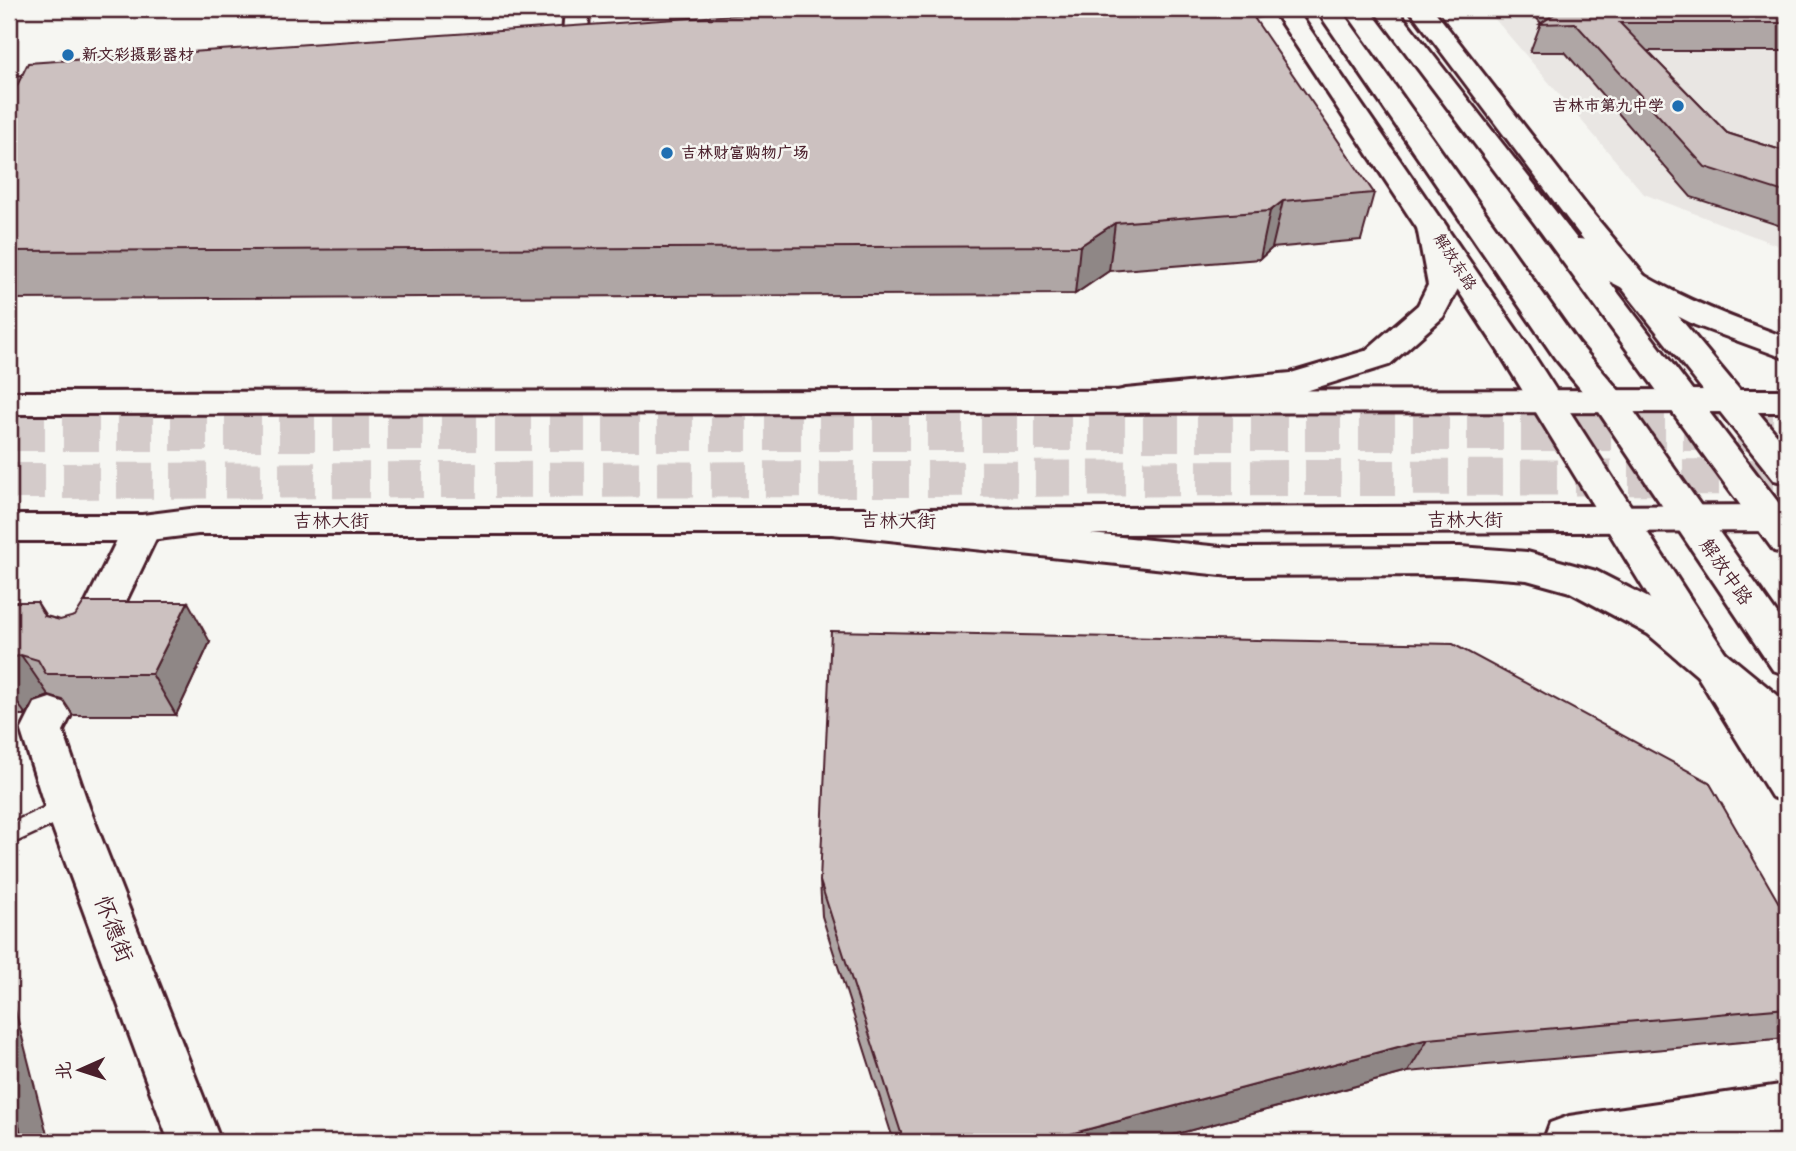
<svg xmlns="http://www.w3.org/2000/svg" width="1796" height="1151" viewBox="0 0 1796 1151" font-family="Pangolin,'LXGW WenKai TC',sans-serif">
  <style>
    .built { fill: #e9e6e3 }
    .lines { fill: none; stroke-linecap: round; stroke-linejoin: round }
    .primary-tunnel { stroke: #d4cbca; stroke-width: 36; stroke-dasharray: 36 18; stroke-linecap: butt }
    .service-casing { stroke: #4a1f2b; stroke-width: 5 }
    .minor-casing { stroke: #4a1f2b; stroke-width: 6 }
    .tertiary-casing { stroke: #4a1f2b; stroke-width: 6 }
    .secondary-casing { stroke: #4a1f2b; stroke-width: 6 }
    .primary-casing { stroke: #4a1f2b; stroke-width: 6 }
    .trunk-casing { stroke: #4a1f2b; stroke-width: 6 }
    .service { fill: #f6f6f2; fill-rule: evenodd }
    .minor { fill: #f6f6f2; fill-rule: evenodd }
    .tertiary { fill: #f6f6f2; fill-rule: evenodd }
    .secondary { fill: #f6f6f2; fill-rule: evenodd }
    .primary { fill: #f6f6f2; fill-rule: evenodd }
    .trunk { fill: #f6f6f2; fill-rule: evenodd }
    .wall { fill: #afa6a5; stroke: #4a1f2b; stroke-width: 2 }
    .shaded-wall { fill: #8f8786; stroke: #4a1f2b; stroke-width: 2 }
    .building { fill: #ccc1c0; stroke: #4a1f2b; stroke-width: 2 }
    .poi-dot { fill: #1f6fb2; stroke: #f6f6f2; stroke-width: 2.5 }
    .labels { text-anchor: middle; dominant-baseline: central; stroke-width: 5; stroke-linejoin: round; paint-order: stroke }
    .far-poi-label { font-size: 16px; font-weight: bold; fill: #4a1f2b; stroke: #f6f6f2; text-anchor: start }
    .far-street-label { font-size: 16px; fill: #4a1f2b; stroke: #f6f6f2 }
    .street-label { font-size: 19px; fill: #4a1f2b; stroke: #f6f6f2 }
    .near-street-label { font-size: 23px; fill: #4a1f2b; stroke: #f6f6f2 }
  </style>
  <rect width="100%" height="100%" fill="#f6f6f2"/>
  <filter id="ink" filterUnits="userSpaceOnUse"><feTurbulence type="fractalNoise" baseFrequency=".0143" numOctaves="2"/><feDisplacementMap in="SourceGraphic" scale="14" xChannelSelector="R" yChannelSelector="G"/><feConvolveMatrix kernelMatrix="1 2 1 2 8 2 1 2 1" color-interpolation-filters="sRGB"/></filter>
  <g filter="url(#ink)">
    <!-- built -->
    <path class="built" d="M1506,9H1787V249L1644,194L1494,18Z"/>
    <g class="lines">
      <!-- primary-tunnel -->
      <g class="primary-tunnel">
        <path d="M9,433H1787"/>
        <path d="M9,481L1787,477"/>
      </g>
      <defs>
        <path id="service" d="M67,797L76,800L79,807L76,814L9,845V824Z"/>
        <g id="minor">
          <path d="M565,9H589L587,58L583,63L574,66L565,63L561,58Z"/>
          <path d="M142,515L155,519L161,528L106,643L100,654L86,658L72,654L66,643L123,528L129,519Z"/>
          <path d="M50,698L65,703L71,715L63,731L89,807L221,1142H169L45,807L21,731L35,703Z"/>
          <path d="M1787,1084V1136L1743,1142H1543L1550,1123L1569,1116Z"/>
        </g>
        <g id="tertiary">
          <path d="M1185,9H1268L1265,14L1256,16L1194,20L1185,18L1182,13Z"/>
          <path d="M1272,9H1296L1527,345L1639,519L1633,528L1620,532L1607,528L1499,352Z"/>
          <path d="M1409,9H1433L1589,209L1787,447V483L1774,480L1569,221Z"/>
          <path d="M69,74L78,76L82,82L78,88L9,94V78Z"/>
        </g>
        <path id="secondary" d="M1620,506L1633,510L1787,748V802L1772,797L1601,519L1607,510Z"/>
        <g id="primary">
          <path d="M1787,390V412L9,414V392Z"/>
          <path d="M1787,505V531L920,535L907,531L901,522L907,513L920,509Z"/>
          <path d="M198,508H864L877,512L883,521L877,530L864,534H198L142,541H9V515H142Z"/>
        </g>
        <g id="trunk">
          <path d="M1316,9H1340L1579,344L1621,393L1787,628V675L1773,670L1597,409L1555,358Z"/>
          <path d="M1373,9H1397L1577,239C1598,238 1620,262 1638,272C1685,300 1736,319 1787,338V359L1695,325L1609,281L1787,514V554L1774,551L1541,232Z"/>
          <path d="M1432,218L1443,221L1447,227L1460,285L1443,317L1389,365L1293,395L1126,411L1114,408L1109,400L1114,392L1126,389L1291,373L1365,351L1418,305L1428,285L1417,227L1421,221Z"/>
          <path d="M832,508L1231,548L1460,547L1527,552L1596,571L1676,612L1787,703V744L1772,739L1648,634L1570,592L1527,580L1460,575L1231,576L832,534L819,530L813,521L819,512Z"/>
        </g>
      </defs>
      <!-- service casing -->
      <use href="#service" class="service-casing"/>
      <!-- minor casing -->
      <use href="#minor" class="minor-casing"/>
      <!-- tertiary casing -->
      <use href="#tertiary" class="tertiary-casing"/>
      <!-- secondary casing -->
      <use href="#secondary" class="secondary-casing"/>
      <!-- primary casing -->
      <use href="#primary" class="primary-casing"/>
      <!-- trunk casing -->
      <use href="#trunk" class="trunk-casing"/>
      <!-- service -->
      <use href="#service" class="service"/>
      <!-- minor -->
      <use href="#minor" class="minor"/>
      <!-- tertiary -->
      <use href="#tertiary" class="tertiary"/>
      <!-- secondary -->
      <use href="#secondary" class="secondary"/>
      <!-- primary -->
      <use href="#primary" class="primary"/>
      <!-- trunk -->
      <use href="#trunk" class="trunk"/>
    </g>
    <!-- wall -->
    <g class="wall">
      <path d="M1535,9H1787V51H1647L1727,133L1787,152V228L1691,197L1565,52H1530L1541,23L1533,14Z"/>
      <path d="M9,102L1374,193L1361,240L1272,248L1260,259L1109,271L1075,294L9,299Z"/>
      <path d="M9,602H37L46,616L60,620L210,642L176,715H73L63,700L49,696L34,701L26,715H9Z"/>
      <path d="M820,881L1787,917V1038L1408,1072L1147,1142H894L822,916Z"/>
    </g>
    <!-- shaded-wall -->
    <g class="shaded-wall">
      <path d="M1283,201L1272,248L1260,259L1270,211Z"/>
      <path d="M1115,223L1109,271L1075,294L1080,246Z"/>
      <path d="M188,602L210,642L176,715L152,674Z"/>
      <path d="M21,655L49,696L34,701L26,715L9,691V659Z"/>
      <path d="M9,986L49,1142H23L9,1087Z"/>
      <path d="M1428,1039L1408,1072L1147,1142H1040Z"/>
    </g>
    <!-- building -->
    <g class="building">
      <path d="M824,9H1248L1374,193L1283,201L1270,211L1115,223L1080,246L9,251V102L28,63Z"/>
      <path d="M1562,9H1787V23H1620L1727,133L1787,152V193L1705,167L1575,23L1540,24Z"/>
      <path d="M9,602H37L44,616L60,620L75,616L84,602H188L152,674H46L38,660L21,655L9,659Z"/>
      <path d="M831,631L1453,644L1709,782L1787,917V1008L1428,1039L1040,1142H904L820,881Z"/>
      <path d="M9,1087L23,1142H9Z"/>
    </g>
  </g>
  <!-- markers -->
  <g class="poi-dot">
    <circle cx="68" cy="55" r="7"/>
    <circle cx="1678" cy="106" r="7"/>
    <circle cx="667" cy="153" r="7"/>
  </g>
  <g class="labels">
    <!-- far-poi labels -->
    <g class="far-poi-label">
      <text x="82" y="55">新文彩摄影器材</text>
      <text x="1664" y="106" text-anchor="end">吉林市第九中学</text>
      <text x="681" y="153">吉林财富购物广场</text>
    </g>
    <!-- far-street labels -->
    <g class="far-street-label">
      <text transform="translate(1455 262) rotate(57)">解放东路</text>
    </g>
    <!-- street labels -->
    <g class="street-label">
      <text x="1465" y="520">吉林大街</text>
      <text x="331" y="521">吉林大街</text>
      <text transform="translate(898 521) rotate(1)">吉林大街</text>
      <text transform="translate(1726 572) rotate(55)">解放中路</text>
    </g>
    <!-- near-street labels -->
    <g class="near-street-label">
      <text transform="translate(114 929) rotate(69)">怀德街</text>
    </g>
  </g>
  <!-- margin -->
  <rect width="1796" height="1151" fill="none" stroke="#f6f6f2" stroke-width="35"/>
  <rect x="18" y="18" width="1761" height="1116" fill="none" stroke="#4a1f2b" stroke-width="2.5" filter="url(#ink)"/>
  <!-- north arrow -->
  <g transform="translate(80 1070) rotate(267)" stroke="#f6f6f2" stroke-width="5" paint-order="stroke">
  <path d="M0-5L12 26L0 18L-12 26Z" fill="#4a1f2b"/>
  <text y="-10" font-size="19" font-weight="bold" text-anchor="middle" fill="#4a1f2b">北</text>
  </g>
</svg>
